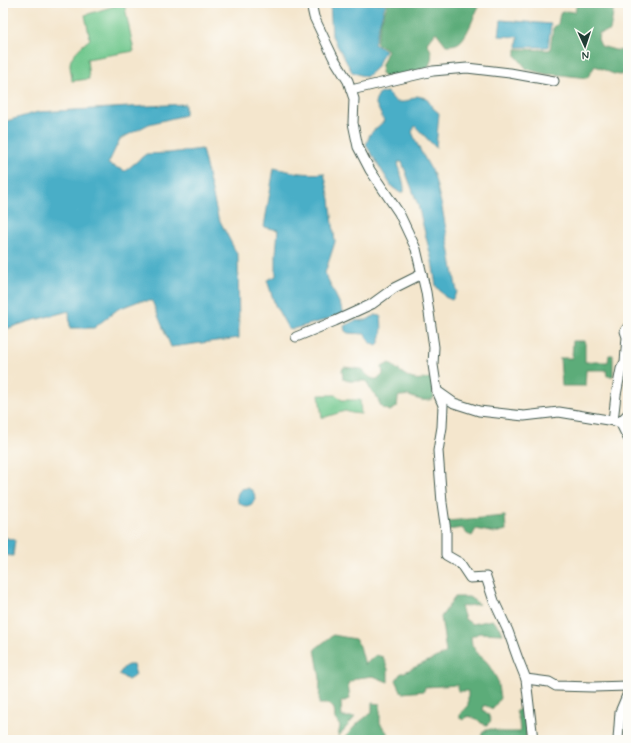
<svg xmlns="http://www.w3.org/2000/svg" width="631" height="743" viewBox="0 0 631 743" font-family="Mynerve,sans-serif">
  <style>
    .green { fill: #71c88e; stroke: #488261 }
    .forest { fill: #5cac79; stroke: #3e7456 }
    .water { fill: #48aec7; stroke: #34767e }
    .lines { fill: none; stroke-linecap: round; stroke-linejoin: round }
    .minor-casing { stroke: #3f564b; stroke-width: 11 }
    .minor { stroke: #fff; stroke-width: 9 }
  </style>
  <rect width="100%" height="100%" fill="#fdfcf7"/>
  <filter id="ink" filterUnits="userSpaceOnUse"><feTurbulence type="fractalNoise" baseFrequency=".025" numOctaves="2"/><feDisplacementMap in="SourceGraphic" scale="8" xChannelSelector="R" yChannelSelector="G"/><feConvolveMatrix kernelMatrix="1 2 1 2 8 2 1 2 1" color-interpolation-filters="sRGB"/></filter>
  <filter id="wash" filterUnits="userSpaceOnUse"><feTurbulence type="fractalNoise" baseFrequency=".012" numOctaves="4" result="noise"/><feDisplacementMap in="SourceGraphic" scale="16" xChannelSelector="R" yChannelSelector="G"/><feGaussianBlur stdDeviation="0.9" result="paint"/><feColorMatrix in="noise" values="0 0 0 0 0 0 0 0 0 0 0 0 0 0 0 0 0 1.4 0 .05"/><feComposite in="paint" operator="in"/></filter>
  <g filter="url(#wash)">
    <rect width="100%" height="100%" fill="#f4e6cd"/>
    <!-- green -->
    <g class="green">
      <path d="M124,3L134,51L87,59L89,79L72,81C72,76 70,70 70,64C70,55 83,45 90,39L85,15Z"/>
      <path d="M319,395H336L342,400H360L361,414L352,413L345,411L322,418Z"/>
    </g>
    <!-- forest -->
    <g class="forest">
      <path d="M388,3H481C474,13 467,41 456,44C453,45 449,45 446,45L436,32L427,43C433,54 433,56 428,68L411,72L384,77L381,73L382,64L388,50L376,43L381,21Z"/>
      <path d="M577,3H613V14L610,31L599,33L598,39L601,46L615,50L628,51V66L621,75C612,75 604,69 595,66L587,78L562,75L545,74L527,69L516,56V49L550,50L553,28L558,24L560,13L566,11L575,12Z"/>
      <path d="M573,341H585V362H608L609,355H613V376H607L606,370H586L585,386H562L560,358H572Z"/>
      <path d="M389,363C395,367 406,377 413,379C418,380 424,379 429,378L432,379L434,398C425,403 418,399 409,396C406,395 403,396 399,396L398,398L397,407L390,411L382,408L376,396L371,391L369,387L368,384L366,381H349L343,379L342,370L344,367L362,369C367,376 376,385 383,374L382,367Z"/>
      <path d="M505,516L506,530L495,533L476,529L472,536L467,534L462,528L448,530L447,521Z"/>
      <path d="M455,597H469L479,604L461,607L465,619L472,624L492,620L500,627L503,634L479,633L471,637L472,645L478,654L487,662L497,679L500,698L493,709L484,705L483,710L488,714L491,721L487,725L481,723L477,719L468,716L463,720L460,718V714L468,705V691H458V685L425,687L424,691L402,693L396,680L400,674L446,653L444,637L441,617Z"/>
      <path d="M333,635L355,639L360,646L365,665L370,660L376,655L383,657L388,669V682L373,676L357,678L348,683L350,699L341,702L342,717H355L338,737L340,726L335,719L334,709L330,704H319L320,678L315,649Z"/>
      <path d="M372,703L380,704V723L392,739H385L384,740H344C351,729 360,720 372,713Z"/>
      <path d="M523,707L528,732L524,740H480L483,731L491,729L502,732H520L519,721L516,711Z"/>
    </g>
    <!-- water -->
    <g class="water">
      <path d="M330,3H386L380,21L374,44L385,50L376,68L366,77L352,72L332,36Z"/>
      <path d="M501,20L551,24L548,47H517L518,37L499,36Z"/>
      <path d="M387,92L396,102H405L417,96L426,98L434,109L439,113L436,148L415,126L412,132L419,148L434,175L442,207L457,292L452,300L445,297L436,286L432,261L418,205L402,162H398C399,172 405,182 404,192H399L392,187L366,145L370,134L384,121L375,102L380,93Z"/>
      <path d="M185,104V115L149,124L120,139L108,164L125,171L146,154L169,153L202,149L218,217L238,256L239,338L171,347L152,301H139L118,309L94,328H70L69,311L27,322L3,330V122L38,112Z"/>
      <path d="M274,168C292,172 305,175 324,173L330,199L335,242L325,273L344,313L322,321L289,330L275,305L267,280L276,276V254L278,230L264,227Z"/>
      <path d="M375,315L381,316C382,325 383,338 377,346L370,343L365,334L348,333L345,331L344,326L354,321L367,320Z"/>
      <circle cx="246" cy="497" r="9"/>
      <path d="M3,537L15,540L13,556L3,555Z"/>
      <path d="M128,665H133L136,675L128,680L119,674L124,667Z"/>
    </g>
  </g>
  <g filter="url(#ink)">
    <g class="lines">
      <defs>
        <g id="minor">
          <path d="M311,3L314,17L333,57L348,81L354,99L353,123L358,147L370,170L399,213L416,249L426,292L434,347L433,365L437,391L454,403L479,411L524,416L559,412L620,422L628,438"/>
          <path d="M351,90L433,71L467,68L510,73L554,81"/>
          <path d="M296,337L335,321L372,304L394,288L422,274"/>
          <path d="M437,391L443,405L442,427L438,451L442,503L446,531V555L460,563L470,578L486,577L494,601L508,631L518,659L526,679L549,682L556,686L593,687L628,686"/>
          <path d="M613,421L616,395L621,369L625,362L627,337L625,331L628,327"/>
          <path d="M620,422L628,414"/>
          <path d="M526,679L533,740"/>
          <path d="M618,740L620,712L628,693"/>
        </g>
      </defs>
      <!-- minor casing -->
      <use href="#minor" class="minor-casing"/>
      <!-- minor -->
      <use href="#minor" class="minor"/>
    </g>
  </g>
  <!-- margin -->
  <rect width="631" height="743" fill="none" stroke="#fdfcf7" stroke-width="16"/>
  <!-- north arrow -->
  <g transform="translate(585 46) rotate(177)" stroke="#fdfcf7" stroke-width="3" paint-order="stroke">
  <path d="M0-3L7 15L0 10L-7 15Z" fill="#1f3d34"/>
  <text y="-6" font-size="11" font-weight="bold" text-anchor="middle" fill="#1f3d34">N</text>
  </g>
</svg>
